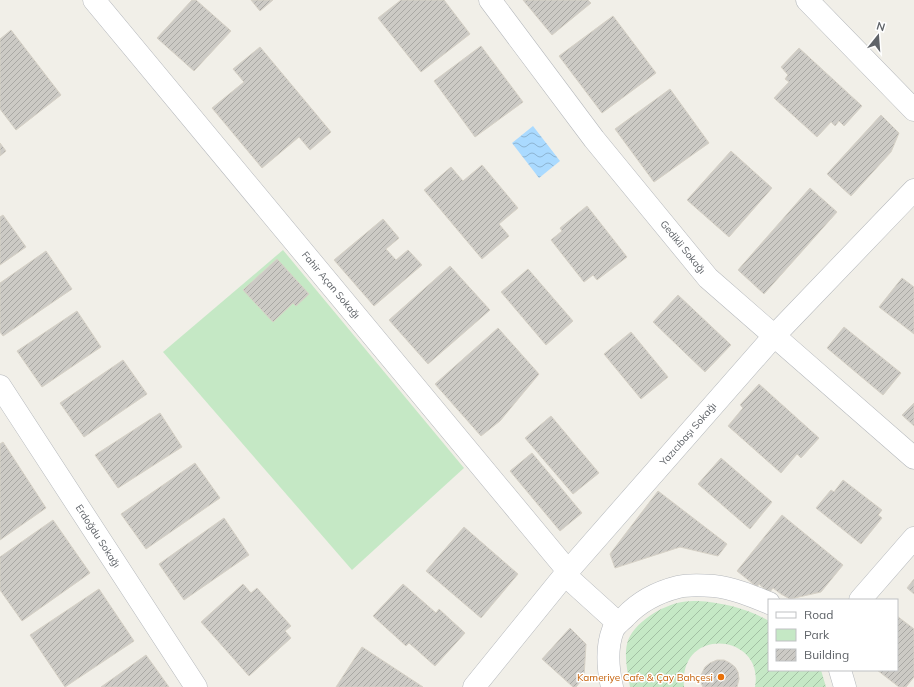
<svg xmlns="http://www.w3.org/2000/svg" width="914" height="687" viewBox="0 0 914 687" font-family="Mulish,sans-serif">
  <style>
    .park { fill: #c5e8c5 }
    .garden { fill: url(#garden-furrows) }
    .water { fill: url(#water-waves) }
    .building { fill: url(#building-hatch); stroke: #d6d1c6 }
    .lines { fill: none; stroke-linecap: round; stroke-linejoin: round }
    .minor-casing { stroke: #b5b8bc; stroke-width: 23 }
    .minor { stroke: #fff; stroke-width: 22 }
    .food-dot { fill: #e8710a; stroke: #fff; stroke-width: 1.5 }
    .labels { text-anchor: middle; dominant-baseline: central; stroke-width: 3; stroke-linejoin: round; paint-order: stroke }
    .street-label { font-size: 10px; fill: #5f6368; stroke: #fff }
    .food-label { font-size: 10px; fill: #c56008; stroke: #fff; text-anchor: end }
  </style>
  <defs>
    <pattern id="garden-furrows" width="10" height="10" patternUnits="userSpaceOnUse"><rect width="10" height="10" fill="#c5e8c5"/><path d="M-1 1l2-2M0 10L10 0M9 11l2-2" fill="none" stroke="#a3c0a4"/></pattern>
    <pattern id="water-waves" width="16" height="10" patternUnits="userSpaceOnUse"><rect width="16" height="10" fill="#aadaff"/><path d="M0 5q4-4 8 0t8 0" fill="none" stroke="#8eb4d2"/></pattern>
    <pattern id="building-hatch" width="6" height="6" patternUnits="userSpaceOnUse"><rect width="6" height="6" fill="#cccac5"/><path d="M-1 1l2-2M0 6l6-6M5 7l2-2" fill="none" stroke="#a9a8a4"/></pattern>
  </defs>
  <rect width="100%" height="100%" fill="#f1efe8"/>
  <!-- park -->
  <path class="park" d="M283,250L464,468L352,570L163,352Z"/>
  <!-- garden -->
  <path class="garden" d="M697,601C722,602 748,609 769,621V670H821L826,687H755C765,633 678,625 684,687H630C628,674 624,657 627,644C632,623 663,605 682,602C687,601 692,601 697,601Z"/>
  <!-- water -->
  <path class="water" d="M533,126L560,161L539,178L512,143Z"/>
  <!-- building -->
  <g class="building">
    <path d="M192,0H196L231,31L194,71L157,38Z"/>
    <path d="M251,0H273L260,11Z"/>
    <path d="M401,0H444L470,34L421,72L378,18Z"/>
    <path d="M523,0H588L591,3L552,35Z"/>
    <path d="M613,16L656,73L602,113L559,56Z"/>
    <path d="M11,30L61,95L16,130L0,109V39Z"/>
    <path d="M481,46L523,102L475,137L434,81Z"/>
    <path d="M260,47L331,132L310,150L299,137L262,168L212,108L244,82L233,69Z"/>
    <path d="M799,48L862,106L844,126L839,121L835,126L831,122L817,137L774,98L789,82L785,79L788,75L781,67Z"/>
    <path d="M670,89L709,143L654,182L615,129Z"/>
    <path d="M881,115L899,133L891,152L851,196L827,174Z"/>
    <path d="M0,143L6,151L0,156Z"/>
    <path d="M731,151L772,188L729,237L687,200Z"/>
    <path d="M482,165L518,208L499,224L509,236L482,259L424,190L451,167L463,181Z"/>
    <path d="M810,188L837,212L764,294L738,270Z"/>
    <path d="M587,206L627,257L597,280L593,275L584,282L551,240L562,231L560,228Z"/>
    <path d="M3,215L26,247L0,265V217Z"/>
    <path d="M383,219L399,238L386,249L396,260L408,250L422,265L374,306L334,260Z"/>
    <path d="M46,251L72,289L3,336L0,332V283Z"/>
    <path d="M277,259L309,294L296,306L293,303L273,322L243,290Z"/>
    <path d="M450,266L490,310L428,364L389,320Z"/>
    <path d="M528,269L573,321L546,345L501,292Z"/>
    <path d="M902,278L914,287V334L879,307Z"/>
    <path d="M678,295L731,345L705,372L653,322Z"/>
    <path d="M77,311L101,347L42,387L17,351Z"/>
    <path d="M844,327L901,373L883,395L827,348Z"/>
    <path d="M498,328L539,374L500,421L481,436L435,384Z"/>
    <path d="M631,332L668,377L641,399L604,354Z"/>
    <path d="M123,360L147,394L84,437L60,403Z"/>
    <path d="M759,384L819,438L801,458L797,454L781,473L728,426L743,408L740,405Z"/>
    <path d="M914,403V426L902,415Z"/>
    <path d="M160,413L182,447L118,488L95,455Z"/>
    <path d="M551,416L599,473L573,494L525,438Z"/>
    <path d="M3,442L46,508L0,540V444Z"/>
    <path d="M532,453L582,513L560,531L510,471Z"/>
    <path d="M721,458L772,502L750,529L698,484Z"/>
    <path d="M195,463L220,498L146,549L121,514Z"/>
    <path d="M843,480L882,510L878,515L882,518L861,544L816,508L831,490L834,492Z"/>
    <path d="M658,491L727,544L718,556L680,547L615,568L610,554Z"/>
    <path d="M782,515L843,565L821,592L790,599L781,594L773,588L769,593L759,584L757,587L737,571Z"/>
    <path d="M224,518L249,555L184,600L159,564Z"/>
    <path d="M53,520L90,573L22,621L0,590V557Z"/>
    <path d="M464,527L518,574L481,618L426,571Z"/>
    <path d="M914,579V594L907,588Z"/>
    <path d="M243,584L251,593L257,588L291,626L285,631L291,638L249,676L201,622Z"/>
    <path d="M403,584L436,613L439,609L465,633L435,666L409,643L406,646L373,616Z"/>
    <path d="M99,589L134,641L65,687L30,635Z"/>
    <path d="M897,616L914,629V677L906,687H899L877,670H897Z"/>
    <path d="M570,628L586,644L584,677L576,687H573L542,659Z"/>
    <path d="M362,647L423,687H336Z"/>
    <path d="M146,655L169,687H101Z"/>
    <path d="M717,660H724L730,663L735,667L738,672L739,679L737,687H703L701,683V675L705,667L710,663Z"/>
  </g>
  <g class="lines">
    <defs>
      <g id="minor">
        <path d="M94,0L568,571"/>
        <path d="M490,0L594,139L708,278L914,458"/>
        <path d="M807,0L914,110"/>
        <path d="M0,386L196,687"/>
        <path d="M565,575L618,623"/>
        <path d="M860,600L914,538"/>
        <path d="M840,670L845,687"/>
        <path d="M474,687L568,571L774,336L914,190"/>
        <path d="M612,687C608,669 606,648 613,630C616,624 621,621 625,617C639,602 658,592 678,587C689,584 702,585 714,586C733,588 752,596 769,603"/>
      </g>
    </defs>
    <!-- minor casing -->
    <use href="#minor" class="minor-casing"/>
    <!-- minor -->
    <use href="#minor" class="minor"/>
  </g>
  <!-- markers -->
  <circle class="food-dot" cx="721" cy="677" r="4"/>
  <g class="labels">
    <!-- street labels -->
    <g class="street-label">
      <text transform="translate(683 247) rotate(51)">Gedikli Sokağı</text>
      <text transform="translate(331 285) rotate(50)">Fahir Açan Sokağı</text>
      <text transform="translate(688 434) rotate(-49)">Yazıcıbaşı Sokağı</text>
      <text transform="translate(98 536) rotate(57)">Erdoğdu Sokağı</text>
    </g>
    <!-- food labels -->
    <g class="food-label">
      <text x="713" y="677">Kameriye Cafe &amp; Çay Bahçesi</text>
    </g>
  </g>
  <!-- legend -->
  <rect x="768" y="599" width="130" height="72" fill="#ffffff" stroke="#bfc1c3"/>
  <rect x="776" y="612" width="20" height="6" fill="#ffffff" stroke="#bfc1c3"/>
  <text x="804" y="619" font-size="12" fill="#5f6368">Road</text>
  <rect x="776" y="629" width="20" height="12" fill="#c5e8c5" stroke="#bfc1c3"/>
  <text x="804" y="639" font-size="12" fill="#5f6368">Park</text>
  <rect x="776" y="649" width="20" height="12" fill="url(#building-hatch)" stroke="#bfc1c3"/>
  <text x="804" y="659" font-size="12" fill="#5f6368">Building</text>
  <!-- north arrow -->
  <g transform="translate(878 36) rotate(17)" stroke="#ffffff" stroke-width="3" paint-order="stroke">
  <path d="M0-3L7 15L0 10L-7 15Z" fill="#5f6368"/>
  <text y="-6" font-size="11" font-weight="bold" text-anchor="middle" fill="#5f6368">N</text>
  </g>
</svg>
